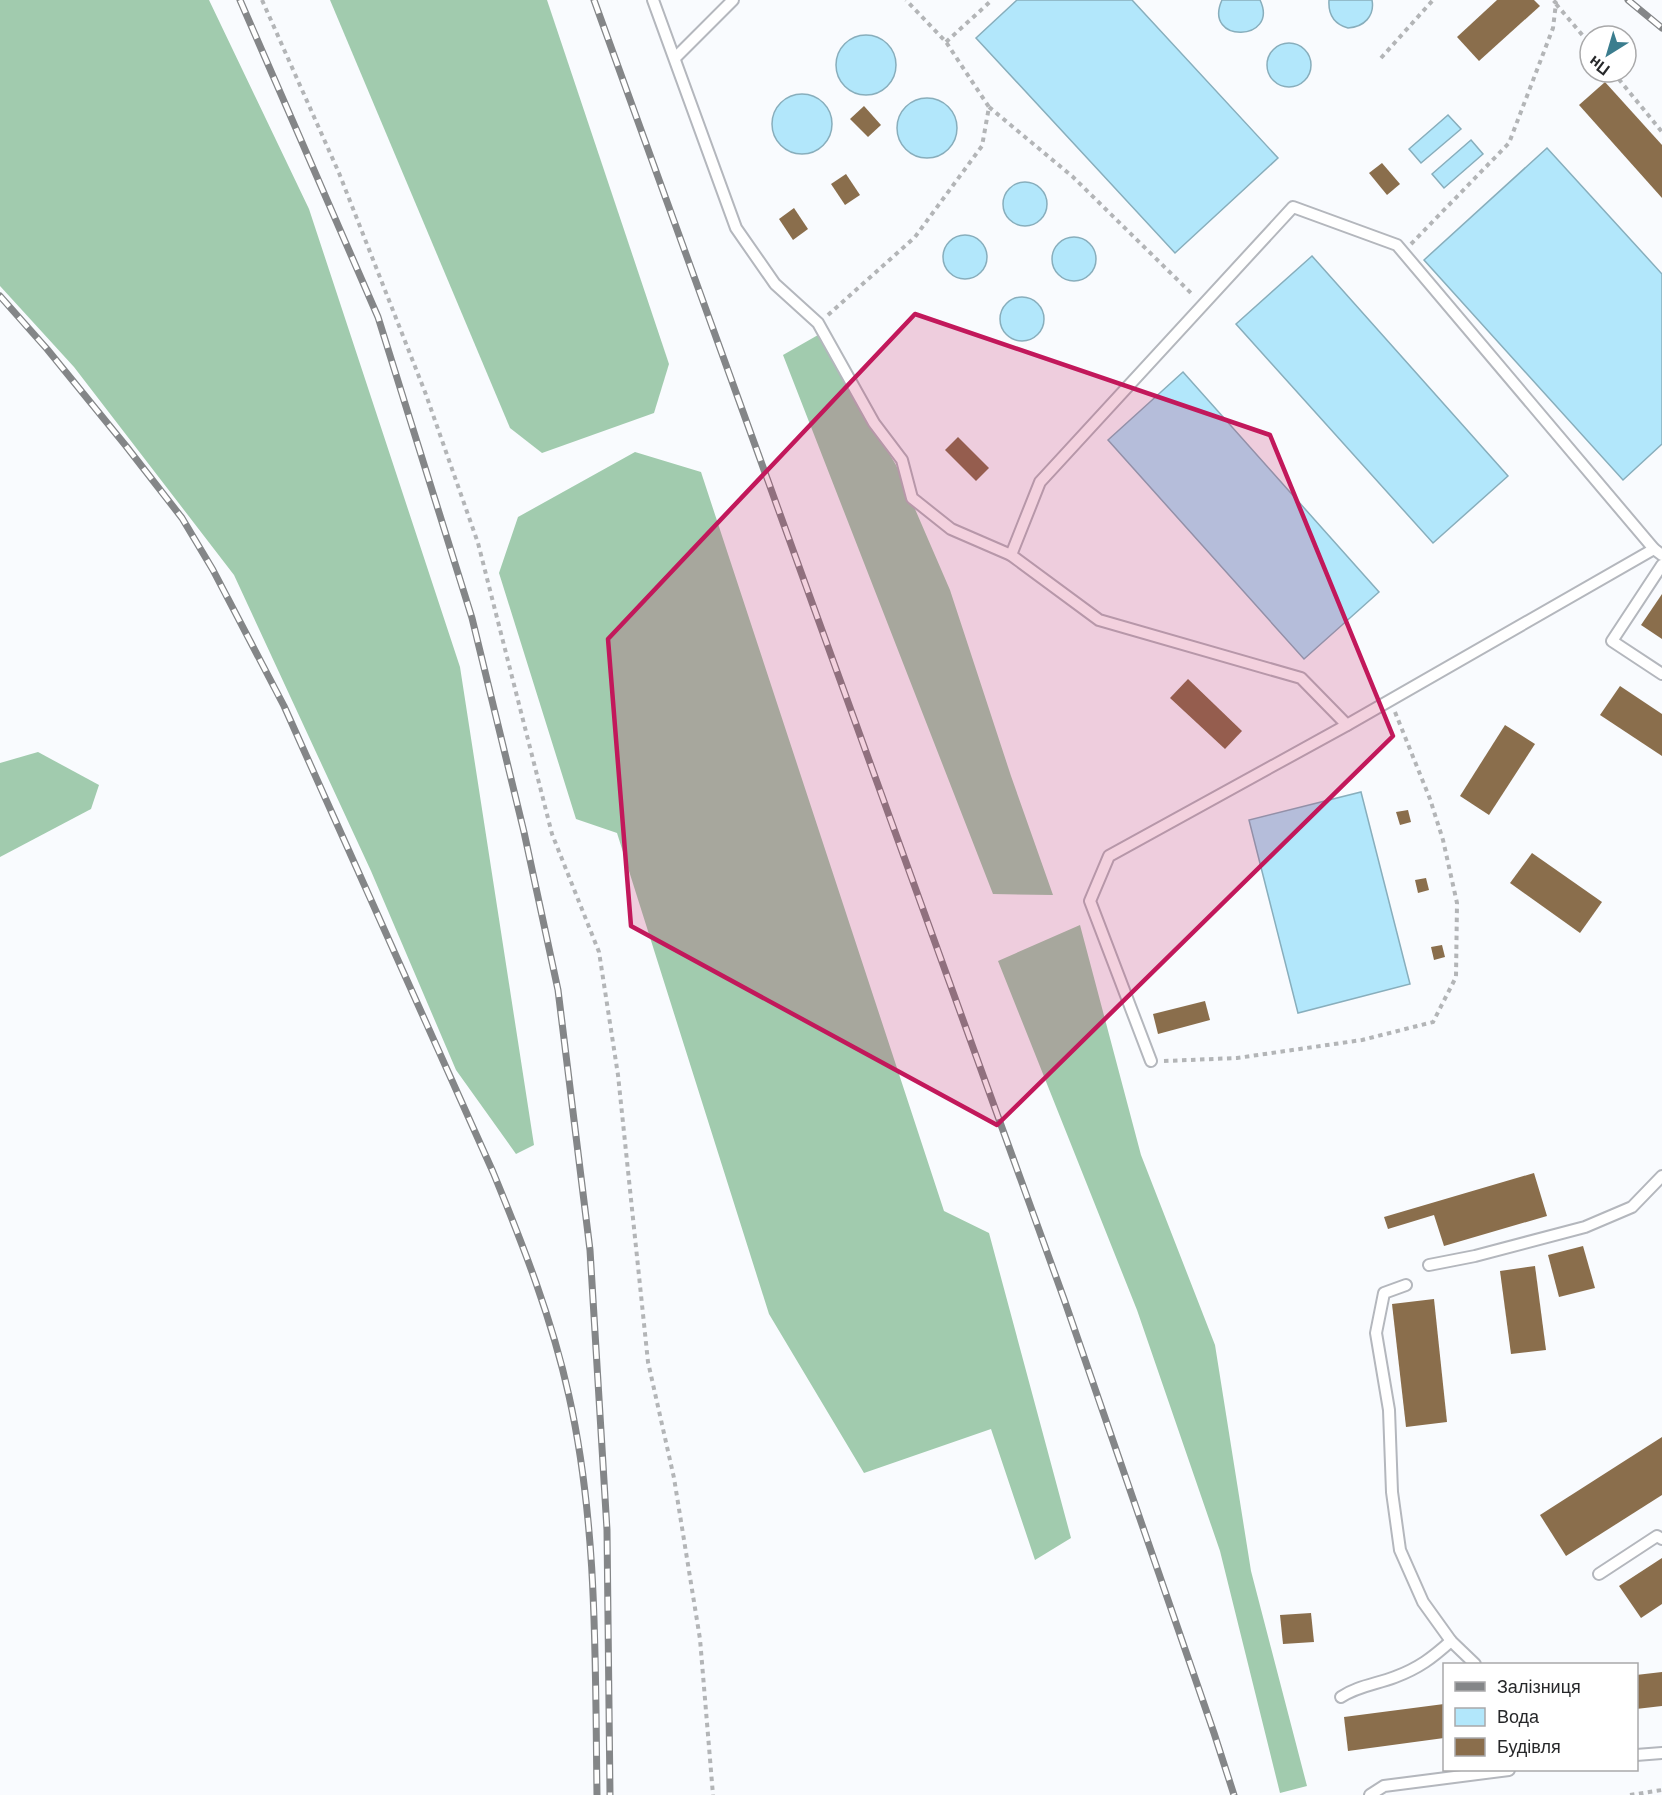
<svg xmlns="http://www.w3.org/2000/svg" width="1662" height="1795" viewBox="0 0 1662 1795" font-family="Arial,sans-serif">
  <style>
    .forest { fill: #a1cbae }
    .water { fill: #b2e7fb; stroke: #88aebc; stroke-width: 1.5 }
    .building { fill: #8a6e4c }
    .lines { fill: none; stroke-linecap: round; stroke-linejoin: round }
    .lane-casing { stroke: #b4b7bd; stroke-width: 14 }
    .path { stroke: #b3b5b7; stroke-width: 4; stroke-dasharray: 4.5 4.5; stroke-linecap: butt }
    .lane { stroke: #fff; stroke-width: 10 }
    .rail-casing { stroke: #848688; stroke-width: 7 }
    .rail { stroke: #fff; stroke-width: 4.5; stroke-dasharray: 14; stroke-linecap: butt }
    .marked { fill: #c2185b; fill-opacity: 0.2; stroke: #c2185b; stroke-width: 4.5; stroke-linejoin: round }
  </style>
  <rect width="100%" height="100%" fill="#f9fbfe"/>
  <!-- forest -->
  <g class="forest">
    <path d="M0,0H209L309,209L460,667L534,1145L516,1154L456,1070L371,871L234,575L74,367L0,286Z"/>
    <path d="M330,0H547L669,364L654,413L542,453L510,428Z"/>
    <path d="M818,335L896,465L950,590L1011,776L1053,895L993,894L783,355Z"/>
    <path d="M635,452L701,472L944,1211L989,1233L1071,1538L1035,1560L991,1429L864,1473L769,1314L617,833L576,819L499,573L518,517Z"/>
    <path d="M38,752L99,785L91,809L0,857V763Z"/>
    <path d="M1080,925L1141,1155L1215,1345L1251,1571L1307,1786L1280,1793L1220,1551L1137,1310L998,961Z"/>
  </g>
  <!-- water -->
  <g class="water">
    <path d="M1017,0H1132L1278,158L1175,253L976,38Z"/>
    <path d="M1222,0H1260C1280,42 1202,44 1222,0Z"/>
    <path d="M1329,0H1372C1375,16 1364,27 1348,28C1334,24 1328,15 1329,0Z"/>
    <circle cx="866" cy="65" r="30"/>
    <circle cx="1289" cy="65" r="22"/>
    <circle cx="802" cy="124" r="30"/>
    <circle cx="927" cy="128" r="30"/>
    <path d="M1448,115L1461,129L1421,163L1409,149Z"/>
    <path d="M1471,140L1483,154L1444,188L1432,174Z"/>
    <path d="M1547,148L1662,274V444L1623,480L1424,260Z"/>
    <circle cx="1025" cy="204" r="22"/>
    <circle cx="965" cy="257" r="22"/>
    <circle cx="1074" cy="259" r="22"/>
    <path d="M1312,256L1508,476L1433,543L1236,324Z"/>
    <circle cx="1022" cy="319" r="22"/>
    <path d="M1183,372L1379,592L1304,659L1108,440Z"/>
    <path d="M1361,792L1410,984L1298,1013L1249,820Z"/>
  </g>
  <!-- building -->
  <g class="building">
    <path d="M1497,0H1534L1540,6L1479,61L1457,37Z"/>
    <path d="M1605,82L1662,145V198L1579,105Z"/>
    <path d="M864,106L881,125L868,137L850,119Z"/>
    <path d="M1382,163L1400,184L1387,195L1369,173Z"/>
    <path d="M846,174L860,195L845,205L831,184Z"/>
    <path d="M794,208L808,229L793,240L779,219Z"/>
    <path d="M958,437L989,468L976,481L945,450Z"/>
    <path d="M1662,594V639L1641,625Z"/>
    <path d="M1188,679L1242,731L1225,749L1170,698Z"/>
    <path d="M1620,686L1662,714V756L1600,715Z"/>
    <path d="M1505,725L1535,744L1489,815L1460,796Z"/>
    <path d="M1408,810L1411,822L1400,825L1396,812Z"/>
    <path d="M1532,853L1602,902L1580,933L1510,883Z"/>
    <path d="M1426,878L1429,890L1418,893L1415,880Z"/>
    <path d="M1442,945L1445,957L1434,960L1431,947Z"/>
    <path d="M1205,1001L1210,1020L1158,1034L1153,1014Z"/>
    <path d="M1534,1173L1547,1216L1444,1246L1434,1215L1388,1229L1384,1217Z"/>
    <path d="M1583,1246L1595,1288L1559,1297L1548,1255Z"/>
    <path d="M1535,1266L1546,1350L1511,1354L1500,1271Z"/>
    <path d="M1434,1299L1447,1422L1406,1427L1392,1304Z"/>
    <path d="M1662,1437V1495L1566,1556L1540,1515Z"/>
    <path d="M1662,1558V1604L1641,1618L1619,1586Z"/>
    <path d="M1311,1613L1314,1642L1283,1644L1280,1615Z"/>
    <path d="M1662,1672V1706L1636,1709V1675Z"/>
    <path d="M1444,1704V1738L1348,1751L1344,1717Z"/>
  </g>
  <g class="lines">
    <defs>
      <g id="lane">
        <path d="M653,0L736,228L775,284L818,323L874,423L902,460L912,498L951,529L1011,555"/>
        <path d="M675,58L733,0"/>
        <path d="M1662,565L1612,641L1662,674"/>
        <path d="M1347,725L1301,678L1099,620L1011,555L1040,482L1293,207L1397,245L1654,549L1662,555"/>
        <path d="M1151,1061L1090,901L1109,856L1347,725L1654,549"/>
        <path d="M1429,1265L1475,1256L1585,1227L1632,1207L1662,1176"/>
        <path d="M1406,1285L1384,1293L1376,1333L1389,1410L1392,1492L1400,1550L1423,1602L1451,1641L1475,1664"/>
        <path d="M1599,1574L1657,1536L1662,1539"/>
        <path d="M1341,1697C1357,1686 1377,1684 1395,1677C1419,1668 1432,1658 1451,1641"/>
        <path d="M1636,1755L1662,1753"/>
        <path d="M1370,1795L1384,1786L1509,1770"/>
      </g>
    </defs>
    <!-- lane casing -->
    <use href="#lane" class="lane-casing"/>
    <!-- path -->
    <g class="path">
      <path d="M262,0L339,173L425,392L478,543L552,834L599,952L618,1075L648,1362L674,1478L700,1639L713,1795"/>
      <path d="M1556,4L1590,44"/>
      <path d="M946,42L992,0"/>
      <path d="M1381,58L1433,0"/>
      <path d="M1613,72L1662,132"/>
      <path d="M989,107L1073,177L1194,296"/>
      <path d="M1411,244L1509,143L1553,28L1556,3L1553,0"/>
      <path d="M828,315L915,237L982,146L989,107L946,42L906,0"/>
      <path d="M1164,1061L1237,1058L1362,1040L1433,1022L1456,977L1457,903L1443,840L1430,799L1395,712"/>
      <path d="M1630,1795L1662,1790"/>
    </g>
    <!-- lane -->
    <use href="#lane" class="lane"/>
    <defs>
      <g id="rail">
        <path d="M240,0L378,317L472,618L524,832L558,990L590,1250L607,1530L610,1795"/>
        <path d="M594,0L1064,1299L1214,1733L1234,1795"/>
        <path d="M1628,0L1662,28"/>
        <path d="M0,296L47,349L126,446L182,518L213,570L284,706L493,1172C523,1245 552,1319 569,1396C598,1526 595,1662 597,1795"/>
      </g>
    </defs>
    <!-- rail casing -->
    <use href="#rail" class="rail-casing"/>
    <!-- rail -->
    <use href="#rail" class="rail"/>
  </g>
  <!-- marked area -->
  <path class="marked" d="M915,314L1270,435L1393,736L997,1125L631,926L608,639Z"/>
  <!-- legend -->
  <rect x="1443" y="1663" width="195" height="108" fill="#ffffff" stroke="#a9a9aa" stroke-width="1.5"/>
  <rect x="1455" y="1682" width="30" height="9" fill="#848688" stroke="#a9a9aa" stroke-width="1.5"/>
  <text x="1497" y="1693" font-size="18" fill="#27282a">Залізниця</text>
  <rect x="1455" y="1708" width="30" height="18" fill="#b2e7fb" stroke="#a9a9aa" stroke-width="1.5"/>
  <text x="1497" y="1723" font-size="18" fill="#27282a">Вода</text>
  <rect x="1455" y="1738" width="30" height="18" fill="#8a6e4c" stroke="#a9a9aa" stroke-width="1.5"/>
  <text x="1497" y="1753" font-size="18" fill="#27282a">Будівля</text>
  <!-- north arrow -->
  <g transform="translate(1608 54) rotate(217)"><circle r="28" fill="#ffffff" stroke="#a9a9aa" stroke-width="1.5"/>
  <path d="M0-4.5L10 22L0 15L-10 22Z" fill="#3b7d8e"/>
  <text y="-9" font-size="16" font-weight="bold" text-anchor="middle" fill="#27282a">Пн</text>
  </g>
</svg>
